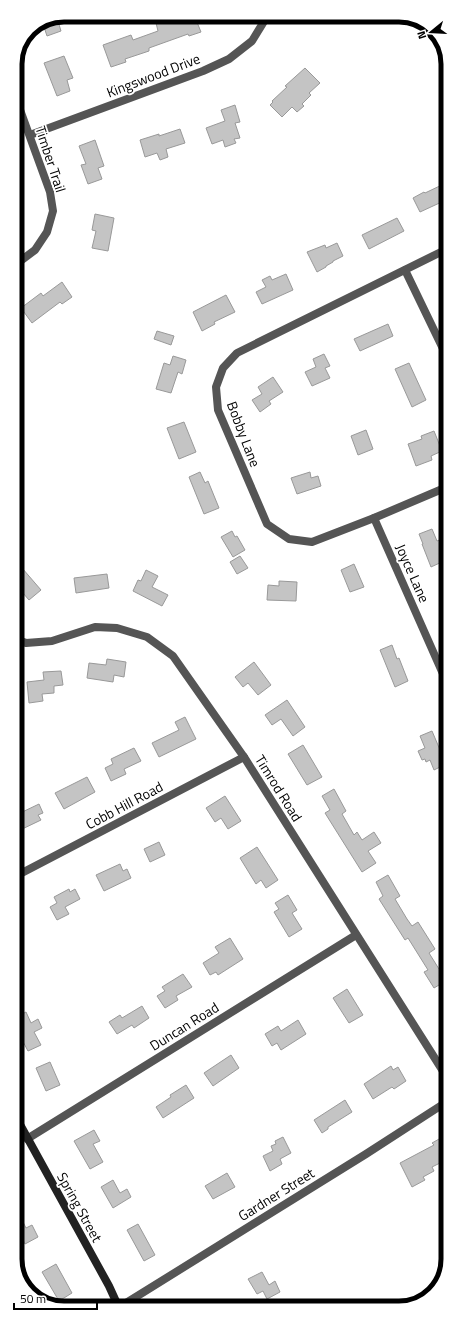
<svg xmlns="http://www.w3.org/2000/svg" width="463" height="1323" viewBox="0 0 463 1323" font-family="'Titillium Web',sans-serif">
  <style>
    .building { fill: #c4c4c4; stroke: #999 }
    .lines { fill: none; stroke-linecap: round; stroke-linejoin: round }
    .street { stroke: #555; stroke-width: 8 }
    .secondary { stroke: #222; stroke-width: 8 }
    .labels { text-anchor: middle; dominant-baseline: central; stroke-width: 3.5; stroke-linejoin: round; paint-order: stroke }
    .street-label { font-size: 14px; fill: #000; stroke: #fff }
    .rim { fill: none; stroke: #000; stroke-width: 5 }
  </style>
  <rect width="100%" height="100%" fill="#fff"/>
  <!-- building -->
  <g class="building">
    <path d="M177,15H194L201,32L189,36L188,34L149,48V51L125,59L126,62L111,67L103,45L131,35L133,40L158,31L156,23Z"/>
    <path d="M57,18L61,31L47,36L43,24Z"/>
    <path d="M64,56L73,78L67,80L70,91L57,96L44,63Z"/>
    <path d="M305,68L320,83L309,93L311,95L302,104L304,106L297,112L292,107L282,117L270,105L273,102L272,101L287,87L285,86Z"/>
    <path d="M235,105L240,122L235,123L240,138L234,139L236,143L225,147L223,140L212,144L206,128L225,121L221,110Z"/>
    <path d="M180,129L185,143L166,149L168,157L160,160L157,153L145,157L140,140L159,134V136Z"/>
    <path d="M95,140L104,166L98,168L102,179L88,184L81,165L86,164L79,146Z"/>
    <path d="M446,183V200L420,212L413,198L424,192L425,193Z"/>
    <path d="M95,214L114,218L108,251L92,248L96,231L92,230Z"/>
    <path d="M397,218L404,231L369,249L362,235Z"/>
    <path d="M337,243L343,256L333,261V262L326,266V267L317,272L307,252L325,245L326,248Z"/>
    <path d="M286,274L293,290L262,304L256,292L266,287L262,280L270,276L272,280Z"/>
    <path d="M62,282L72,297L62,304L60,302L32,323L21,308L41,293L43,296Z"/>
    <path d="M226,295L235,312L214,322L215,324L202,331L193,312Z"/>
    <path d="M388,324L393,336L360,351L354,339Z"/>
    <path d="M157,331L174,336L171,345L154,339Z"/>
    <path d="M324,354L330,366L325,368L330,378L312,386L305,372L316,367L313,359Z"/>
    <path d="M173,356L186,360L182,374L178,372L171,393L156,389L164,363L170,365Z"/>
    <path d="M409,363L426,400L412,407L395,369Z"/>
    <path d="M273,377L283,392L269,401L271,404L260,412L252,400L262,394L258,387Z"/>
    <path d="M184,422L196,452L179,459L167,428Z"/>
    <path d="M366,430L373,449L358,455L351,436Z"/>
    <path d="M434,431L442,451L431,456L432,460L416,466L408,444L422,439L421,436Z"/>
    <path d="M200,472L205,483L208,481L219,508L204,514L189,477Z"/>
    <path d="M310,472L311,478L318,476L321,486L297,494L291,478Z"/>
    <path d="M432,529L437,541L442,539L446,548L440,551L444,561L431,567L422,544H423L419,534Z"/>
    <path d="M232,531L235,537L237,536L245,550L233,557L221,537Z"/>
    <path d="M240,556L248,568L237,574L230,562Z"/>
    <path d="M16,561L41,590L29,600L16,585Z"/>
    <path d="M354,564L364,587L350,592L341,570Z"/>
    <path d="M146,570L158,576L152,587L168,595L162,606L133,591L138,580L141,581Z"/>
    <path d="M107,574L109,588L76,593L74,578Z"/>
    <path d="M279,581L297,582L296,601L267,600L268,585L279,586Z"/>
    <path d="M392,645L397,659L399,658L408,681L395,687L380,650Z"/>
    <path d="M107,659L126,662L124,677L114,675L113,682L87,678L89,663L106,665Z"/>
    <path d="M254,662L271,685L258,695L248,683L243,687L235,677Z"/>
    <path d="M61,671L63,685L54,686V693L42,694L43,701L29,703L27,682L44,680L43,672Z"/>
    <path d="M287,700L305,727L293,736L281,719L272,725L265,715Z"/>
    <path d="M185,717L196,739L159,757L152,743L179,730L175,722Z"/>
    <path d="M432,731L446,764L434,770L430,760L426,762L425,759L422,760L418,751L425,748L420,736Z"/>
    <path d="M303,745L322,777L307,785L288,754Z"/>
    <path d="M134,748L141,761L124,769L126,774L111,781L105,768L113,764L111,759Z"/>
    <path d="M87,777L95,792L64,809L55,793Z"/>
    <path d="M334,789L346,811L342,814L354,835L357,832L362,840L374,832L381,843L368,851L376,863L362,872L325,813L330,810L322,796Z"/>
    <path d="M225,796L241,821L228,829L221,818L215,822L206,808Z"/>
    <path d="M39,804L43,813L38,815L41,820L16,832V815Z"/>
    <path d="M159,842L165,855L150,862L144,849Z"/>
    <path d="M257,847L278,880L266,888L261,880L256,884L240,858Z"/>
    <path d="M120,864L123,871L127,869L131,878L104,891L96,875Z"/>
    <path d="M388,875L400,896L395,899L407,919L412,926L418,922L435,949L429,953L439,969L448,964V999L439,985L434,988L424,972L428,970L408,938L405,940L379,899L383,896L376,882Z"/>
    <path d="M69,889L70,892L75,889L80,899L65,907L69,914L57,920L50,907L57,903L54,897Z"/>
    <path d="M288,895L297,910L292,913L302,929L289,937L274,912L279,909L275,903Z"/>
    <path d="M230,938L243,959L218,975L216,972L210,975L203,963L219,953L215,947Z"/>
    <path d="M183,974L192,987L176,996L178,1000L165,1008L157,996L165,991L162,987Z"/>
    <path d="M347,989L363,1015L349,1023L333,998Z"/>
    <path d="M142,1006L149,1018L134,1028L132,1025L117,1034L109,1022L120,1015L122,1018Z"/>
    <path d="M26,1012L31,1023L38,1019L42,1028L34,1032L41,1045L28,1051L21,1038L19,1037L16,1032V1017Z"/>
    <path d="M298,1020L306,1034L281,1050L277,1043L272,1046L265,1034L278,1026L281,1031Z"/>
    <path d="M231,1055L239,1068L213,1086L204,1073Z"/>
    <path d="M50,1062L60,1085L46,1091L36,1068Z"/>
    <path d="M391,1066L393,1070L398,1067L406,1081L394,1089L392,1087L373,1099L364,1084Z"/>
    <path d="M186,1085L194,1098L163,1118L156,1107L171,1097L170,1095Z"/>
    <path d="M345,1100L352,1112L328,1127V1129L322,1133L314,1120Z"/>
    <path d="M94,1130L100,1141L93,1144L103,1162L90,1169L74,1141Z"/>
    <path d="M448,1134V1159L432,1167L434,1171L423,1177L425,1180L412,1187L400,1163L434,1145L432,1143Z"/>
    <path d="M283,1137L291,1153L280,1159L282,1164L270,1171L263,1156L273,1151L271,1146L276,1144L275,1141Z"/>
    <path d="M227,1173L235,1187L213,1199L205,1186Z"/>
    <path d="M113,1180L120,1193L127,1189L131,1197L113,1208L101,1187Z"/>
    <path d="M17,1210L26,1228L32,1225L38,1237L25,1244L20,1234L17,1236Z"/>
    <path d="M138,1224L155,1255L144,1261L127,1230Z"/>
    <path d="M56,1264L72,1293L59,1301L42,1272Z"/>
    <path d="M262,1272L269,1285L275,1281L280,1292L267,1299L263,1291L257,1294L248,1279Z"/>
  </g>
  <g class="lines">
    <!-- street -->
    <g class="street">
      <path d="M15,96L50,192L53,211L47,232L35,250L15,265"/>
      <path d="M30,135L203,71L229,59L252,41L268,15"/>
      <path d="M447,249L237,353L223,368L216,387L218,410L267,524L289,539L312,542L374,518L447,487"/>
      <path d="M405,270L447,357"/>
      <path d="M374,518L447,683"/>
      <path d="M16,639L26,643L52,641L95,627L117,628L147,637L173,656L244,757L448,1079"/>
      <path d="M16,876L244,757"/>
      <path d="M27,1139L356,935"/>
      <path d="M118,1308L366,1154L448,1101"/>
    </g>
    <!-- secondary -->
    <path class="secondary" d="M17,1119L109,1286L119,1308"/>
  </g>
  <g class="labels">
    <!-- street labels -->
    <g class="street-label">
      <text transform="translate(153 75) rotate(-21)">Kingswood Drive</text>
      <text transform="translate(51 159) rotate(72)">Timber Trail</text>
      <text transform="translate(244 434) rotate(69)">Bobby Lane</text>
      <text transform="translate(413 573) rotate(66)">Joyce Lane</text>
      <text transform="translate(279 788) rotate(58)">Timrod Road</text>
      <text transform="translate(124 805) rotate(-28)">Cobb Hill Road</text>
      <text transform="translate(184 1026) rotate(-32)">Duncan Road</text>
      <text transform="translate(276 1194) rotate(-32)">Gardner Street</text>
      <text transform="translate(80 1207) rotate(61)">Spring Street</text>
    </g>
  </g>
  <!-- crop -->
  <path d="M0 0H463V1323H0ZM64 22H399A42 42 0 0 1 441 64V1259A42 42 0 0 1 399 1301H64A42 42 0 0 1 22 1259V64A42 42 0 0 1 64 22Z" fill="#fff" fill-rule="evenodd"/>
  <path class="rim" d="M64 22H399A42 42 0 0 1 441 64V1259A42 42 0 0 1 399 1301H64A42 42 0 0 1 22 1259V64A42 42 0 0 1 64 22Z"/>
  <!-- north arrow -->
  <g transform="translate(431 32) rotate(252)" stroke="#ffffff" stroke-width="3" paint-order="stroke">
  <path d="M0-3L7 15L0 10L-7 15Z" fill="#000000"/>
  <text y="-6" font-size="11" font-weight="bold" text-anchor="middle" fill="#000000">N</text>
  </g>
  <!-- scale -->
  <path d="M14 1303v6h83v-6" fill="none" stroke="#000000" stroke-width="2"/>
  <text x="20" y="1303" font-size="12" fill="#000000" stroke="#ffffff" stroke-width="3" paint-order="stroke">50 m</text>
</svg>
